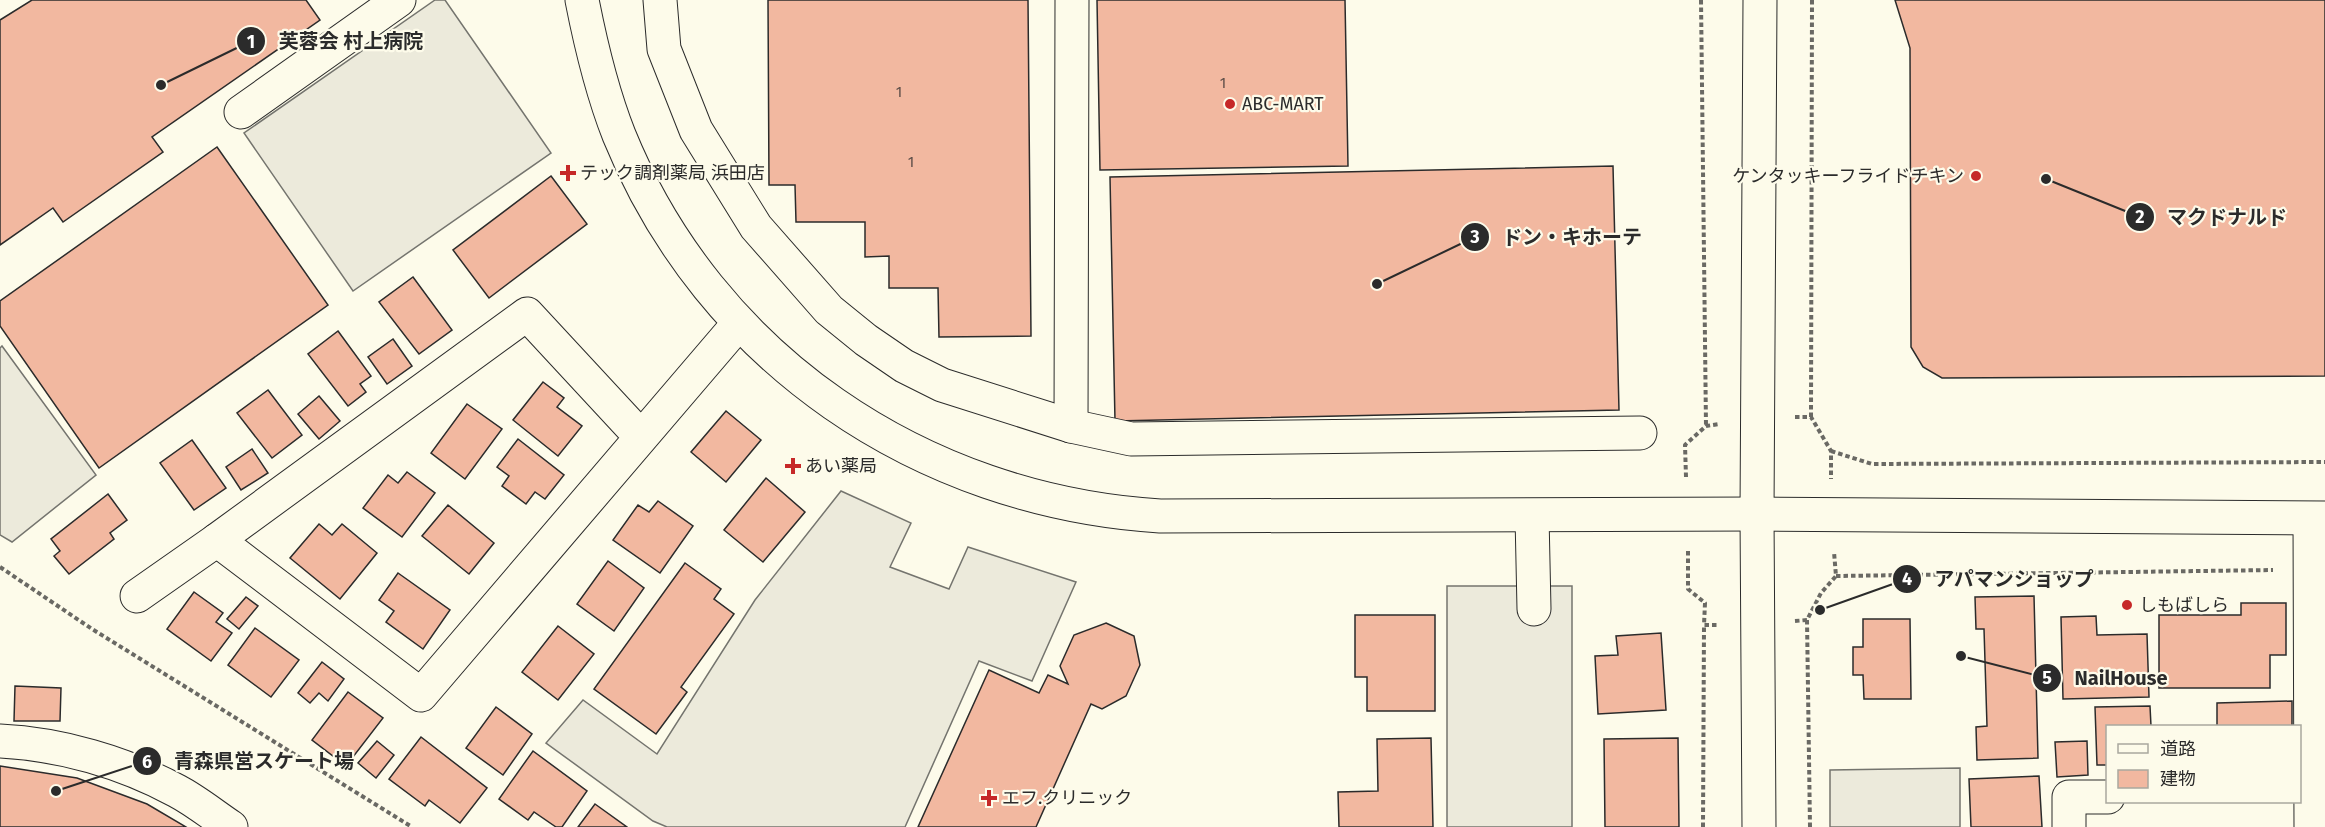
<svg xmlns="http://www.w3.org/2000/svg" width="2325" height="827" viewBox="0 0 2325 827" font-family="'Fira Sans','Noto Sans JP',sans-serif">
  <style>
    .parking { fill: #eceadb; stroke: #74746e; stroke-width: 1.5 }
    .building { fill: #f2b8a0; stroke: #2b2b2b; stroke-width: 1.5 }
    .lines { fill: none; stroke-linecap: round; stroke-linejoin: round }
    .minor-casing { stroke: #2b2b2b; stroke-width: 35 }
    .path { stroke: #6a6964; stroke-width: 4; stroke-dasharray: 4.5 3; stroke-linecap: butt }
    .minor { stroke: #fdfbea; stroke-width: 33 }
    .poi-dot { fill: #c62828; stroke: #fdfbea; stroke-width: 2 }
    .labels { text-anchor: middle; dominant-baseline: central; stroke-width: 4.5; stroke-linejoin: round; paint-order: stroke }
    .number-label { font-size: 15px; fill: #5d4e48 }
    .poi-label { font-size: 18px; fill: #2b2b2b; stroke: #fdfbea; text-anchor: start }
    .leader { fill: none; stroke: #2b2b2b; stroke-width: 2 }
    .callout-dot { fill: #2b2b2b; stroke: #fdfbea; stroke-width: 2 }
    .mark-label { font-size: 18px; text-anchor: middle; font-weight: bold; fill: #fff }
    .callout-label { font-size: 20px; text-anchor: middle; font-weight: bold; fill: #2b2b2b; stroke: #fdfbea; stroke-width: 4.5; stroke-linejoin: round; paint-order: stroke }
  </style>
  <rect width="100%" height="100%" fill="#fdfbea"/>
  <!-- parking -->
  <g class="parking">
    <path d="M435,0H445L551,153L353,291L244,133Z"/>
    <path d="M2,346L96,475L12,542L0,535V348Z"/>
    <path d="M841,491L911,523L890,567L949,589L968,547L1076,582L1032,681L979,661L905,827H667L653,821L546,743L583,700L657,754L755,600Z"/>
    <rect x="1447" y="586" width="125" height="241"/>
    <path d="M1960,768V827H1830V770Z"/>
  </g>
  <!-- building -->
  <g class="building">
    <path d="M32,0H306L320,20L152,137L163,152L63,222L53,208L0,245V20Z"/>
    <path d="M768,0H1028L1031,336L939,337L938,288H889V256L865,257V222H796L795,185H769Z"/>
    <path d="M1097,0H1345L1348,166L1100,170Z"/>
    <path d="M1895,0H2325V376L1942,378L1923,367L1911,347L1910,48Z"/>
    <path d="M217,147L328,305L99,468L0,326V301Z"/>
    <path d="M1613,166L1619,410L1115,421L1110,177Z"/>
    <path d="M551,176L587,224L489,298L453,250Z"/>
    <path d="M413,277L452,330L419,354L379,302Z"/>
    <path d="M338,331L371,376L360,384L366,392L348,406L308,354Z"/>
    <path d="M393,339L412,366L387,384L368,357Z"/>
    <path d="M543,382L564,398L557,407L582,426L558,456L513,420Z"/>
    <path d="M268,390L302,435L272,458L237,413Z"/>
    <path d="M319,396L340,421L319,439L298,414Z"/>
    <path d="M467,404L502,429L465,479L431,453Z"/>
    <path d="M726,411L761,440L726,482L691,452Z"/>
    <path d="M518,439L564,475L545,499L535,492L526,504L502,486L509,476L497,467Z"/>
    <path d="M192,440L226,488L194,510L160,463Z"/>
    <path d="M252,449L268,473L241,490L226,467Z"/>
    <path d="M407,472L435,493L402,537L363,508L388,475L398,483Z"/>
    <path d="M766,478L805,512L763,562L724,530Z"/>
    <path d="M108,494L127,520L110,533L114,539L69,574L54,556L60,551L51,539Z"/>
    <path d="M658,501L693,526L660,573L613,540L638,505L649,512Z"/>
    <path d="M448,505L494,543L469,574L422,536Z"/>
    <path d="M319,524L332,535L342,524L377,553L340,599L290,558Z"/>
    <path d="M608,561L644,588L614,631L577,604Z"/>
    <path d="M685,563L721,589L714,599L734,614L681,687L687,692L656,734L594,689Z"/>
    <path d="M398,573L450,610L423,649L386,622L394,611L379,600Z"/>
    <path d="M194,592L223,613L216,622L232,633L211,661L167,629Z"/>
    <path d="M2034,596L2038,758L1977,760L1976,727L1987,726L1984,629H1976L1975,597Z"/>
    <path d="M246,597L258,606L239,629L227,619Z"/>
    <path d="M2241,603H2286V655H2270V688H2159V615H2241Z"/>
    <path d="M1355,615H1435V711H1367V677H1355Z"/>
    <path d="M2096,616L2097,635L2147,634L2149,697L2063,699L2061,617Z"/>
    <path d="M1863,619H1910L1911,699H1864L1863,675H1853V647H1863Z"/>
    <path d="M1106,623L1134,636L1140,665L1126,696L1102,709L1091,704L1036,827H918L989,670L1039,693L1048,675L1068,684L1060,666L1074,635Z"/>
    <path d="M558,626L594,654L558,700L522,672Z"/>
    <path d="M255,628L299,660L271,697L228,665Z"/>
    <path d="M1661,633L1666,710L1598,714L1595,656L1618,655L1616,636Z"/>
    <path d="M322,662L344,679L328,701L319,693L310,703L298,693Z"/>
    <path d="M15,686L61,688L60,721H14Z"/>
    <path d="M348,692L383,718L346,766L312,740Z"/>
    <path d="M2292,701V726H2217V703Z"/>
    <path d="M2150,706L2151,726H2108V765H2097L2095,707Z"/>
    <path d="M496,707L532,734L503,775L466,748Z"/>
    <path d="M421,737L487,788L460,823L429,800L425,806L389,779Z"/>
    <path d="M1431,738L1433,827H1339L1338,792L1378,791L1377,739Z"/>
    <path d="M1678,738L1679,827H1605L1604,739Z"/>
    <path d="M377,741L394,755L376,778L358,763Z"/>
    <path d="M2087,741L2088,775L2057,777L2055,742Z"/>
    <path d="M533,751L587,791L562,827H556L534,812L528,820L499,799Z"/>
    <path d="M0,766L77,778L147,804L186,827H0Z"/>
    <path d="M2039,776L2042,827H1971L1969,779Z"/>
    <path d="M595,804L627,827H578Z"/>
  </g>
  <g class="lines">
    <defs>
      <g id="minor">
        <path d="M582,0C591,46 602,92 619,135C710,359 921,501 1160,516L1757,514L2325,518"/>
        <path d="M660,0L664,49L696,130L756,227L829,310L866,340L904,366L942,385L1071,426L1131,439L1640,433"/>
        <path d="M241,112L399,0"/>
        <path d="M1071,426L1072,0"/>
        <path d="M641,437L527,314L217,540L421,695L739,323"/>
        <path d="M1532,516L1534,609"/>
        <path d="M2310,519L2311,827"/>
        <path d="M137,596L217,540"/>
        <path d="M0,741C61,744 123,762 177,791C196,801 213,815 231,827"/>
        <path d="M1759,827L1757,514L1760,0"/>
        <path d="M2069,827V797H2108"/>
      </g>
    </defs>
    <!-- minor casing -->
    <use href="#minor" class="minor-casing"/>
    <!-- path -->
    <g class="path">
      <path d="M1701,0L1706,426"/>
      <path d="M1795,417H1811L1831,451V479"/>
      <path d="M1811,417L1812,0"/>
      <path d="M1831,451L1872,464L2325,462"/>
      <path d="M1686,477L1685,445L1706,426L1719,424"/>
      <path d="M1688,551V589L1705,603L1704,625"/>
      <path d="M0,567L92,629L412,827"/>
      <path d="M1836,576L2273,570"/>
      <path d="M1807,620L1810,827"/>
      <path d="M1795,621L1807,620L1821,593L1836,576L1834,552"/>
      <path d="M1703,827L1704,625H1719"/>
    </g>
    <!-- minor -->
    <use href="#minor" class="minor"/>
  </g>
  <!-- markers -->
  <g class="poi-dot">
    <circle cx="1230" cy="104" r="6"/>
    <path d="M565 164h6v6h6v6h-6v6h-6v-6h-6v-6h6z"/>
    <circle cx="1976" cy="176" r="6"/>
    <path d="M790 457h6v6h6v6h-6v6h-6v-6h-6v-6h6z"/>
    <circle cx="2127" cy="605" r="6"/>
    <path d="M986 789h6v6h6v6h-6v6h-6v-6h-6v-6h6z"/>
  </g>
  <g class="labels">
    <!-- number labels -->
    <g class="number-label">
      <text x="1223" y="83">1</text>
      <text x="899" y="92">1</text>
      <text x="911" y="162">1</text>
    </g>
    <!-- poi labels -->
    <g class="poi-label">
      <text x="1242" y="104">ABC-MART</text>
      <text x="580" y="173">テック調剤薬局 浜田店</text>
      <text x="1964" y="176" text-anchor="end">ケンタッキーフライドチキン</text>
      <text x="805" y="466">あい薬局</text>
      <text x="2139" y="605">しもばしら</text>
      <text x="1002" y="798">エフ.クリニック</text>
    </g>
  </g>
  <!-- callouts -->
  <path class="leader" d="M161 85L251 41M2046 179L2140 217M1377 284L1475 237M1820 610L1907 579M1961 656L2047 678M56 791L147 761"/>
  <g class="callout-dot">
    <circle cx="161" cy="85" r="6"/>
    <circle cx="2046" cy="179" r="6"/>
    <circle cx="1377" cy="284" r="6"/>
    <circle cx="1820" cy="610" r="6"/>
    <circle cx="1961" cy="656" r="6"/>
    <circle cx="56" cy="791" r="6"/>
    <circle cx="251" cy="41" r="15"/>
    <circle cx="2140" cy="217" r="15"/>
    <circle cx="1475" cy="237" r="15"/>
    <circle cx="1907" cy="579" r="15"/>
    <circle cx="2047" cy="678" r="15"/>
    <circle cx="147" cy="761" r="15"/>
  </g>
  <g class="mark-label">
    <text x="251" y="48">1</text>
    <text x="2140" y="223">2</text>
    <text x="1475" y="243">3</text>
    <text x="1907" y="585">4</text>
    <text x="2047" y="684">5</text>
    <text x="147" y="768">6</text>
  </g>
  <g class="callout-label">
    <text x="351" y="48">芙蓉会 村上病院</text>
    <text x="2227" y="224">マクドナルド</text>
    <text x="1572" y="244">ドン・キホーテ</text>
    <text x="2014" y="586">アパマンショップ</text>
    <text x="2121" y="685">NailHouse</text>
    <text x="264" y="768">青森県営スケート場</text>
  </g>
  <!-- legend -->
  <rect x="2106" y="725" width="195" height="78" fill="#fdfbea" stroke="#a9a89e" stroke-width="1.5"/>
  <rect x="2118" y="744" width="30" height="9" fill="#fdfbea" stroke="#a9a89e" stroke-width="1.5"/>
  <text x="2160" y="755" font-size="18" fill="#2b2b2b">道路</text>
  <rect x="2118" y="770" width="30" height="18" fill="#f2b8a0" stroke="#a9a89e" stroke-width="1.5"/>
  <text x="2160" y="785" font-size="18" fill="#2b2b2b">建物</text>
</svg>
